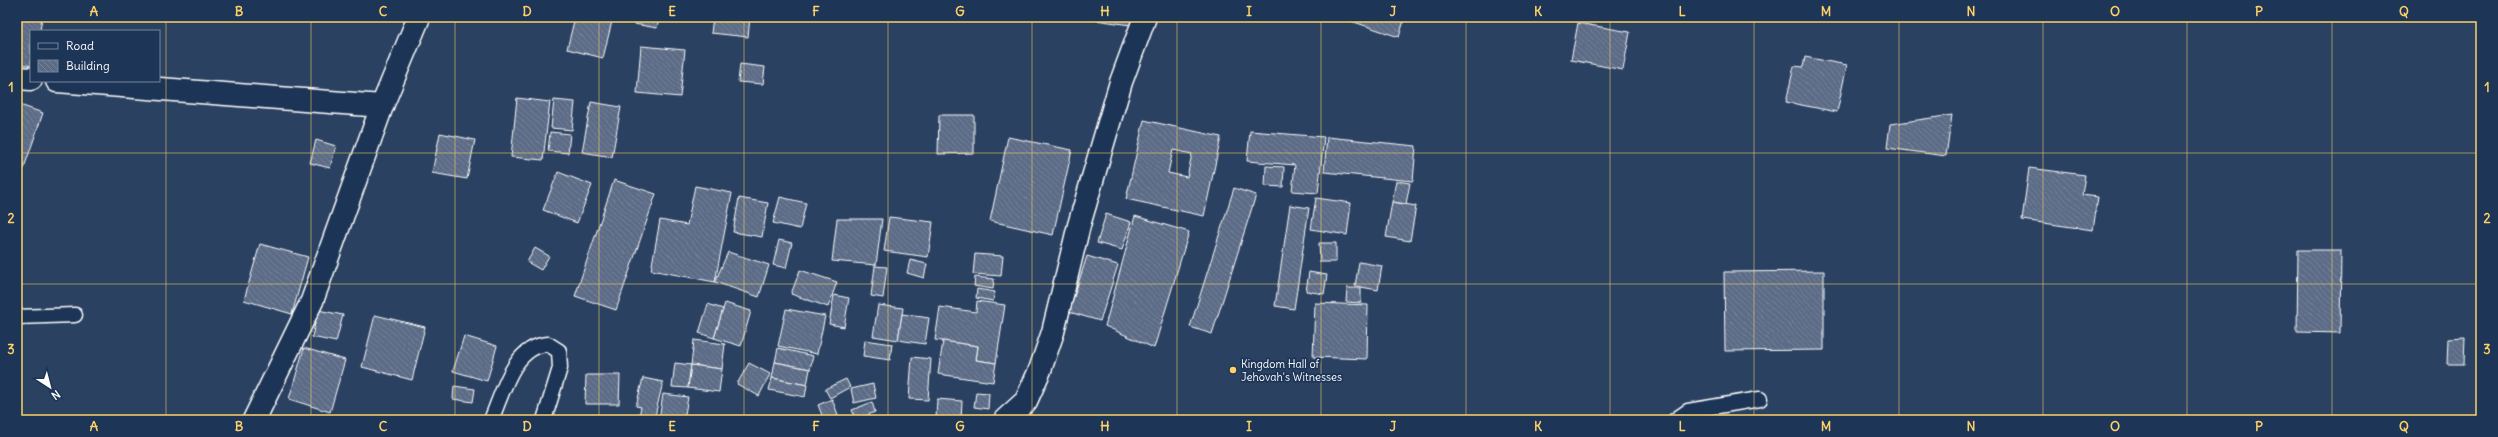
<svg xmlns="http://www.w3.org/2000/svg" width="2498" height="437" viewBox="0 0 2498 437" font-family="Delius,sans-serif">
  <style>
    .building { fill: url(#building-back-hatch); stroke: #fff; fill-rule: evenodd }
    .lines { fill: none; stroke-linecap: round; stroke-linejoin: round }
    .service-casing { stroke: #fff; stroke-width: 17 }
    .minor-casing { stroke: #fff; stroke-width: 25 }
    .service { stroke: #1d3557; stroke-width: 14 }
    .minor { stroke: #1d3557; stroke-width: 22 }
    .grid { fill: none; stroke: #ffd166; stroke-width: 1; stroke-opacity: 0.55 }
    .poi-dot { fill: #ffd166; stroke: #1d3557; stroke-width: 1.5 }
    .labels { text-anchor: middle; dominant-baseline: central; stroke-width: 3.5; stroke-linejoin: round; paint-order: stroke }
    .poi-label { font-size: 11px; fill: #fff; stroke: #1d3557; text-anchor: start }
    .neatline { fill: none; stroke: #ffd166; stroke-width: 1.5 }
    .grid-label { font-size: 13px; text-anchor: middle; font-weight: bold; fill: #ffd166 }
  </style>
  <defs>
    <pattern id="building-back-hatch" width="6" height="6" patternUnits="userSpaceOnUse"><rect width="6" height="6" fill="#5b6c86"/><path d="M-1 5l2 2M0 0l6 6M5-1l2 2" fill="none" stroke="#748298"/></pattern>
  </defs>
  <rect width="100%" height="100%" fill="#2a4161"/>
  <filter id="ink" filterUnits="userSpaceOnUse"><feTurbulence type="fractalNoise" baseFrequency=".025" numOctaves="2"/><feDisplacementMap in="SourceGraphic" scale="8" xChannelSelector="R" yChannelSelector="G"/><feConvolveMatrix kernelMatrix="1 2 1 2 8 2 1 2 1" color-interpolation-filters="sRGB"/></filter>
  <g filter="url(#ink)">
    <!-- building -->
    <g class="building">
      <path d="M17,17H42L40,31H31V66L17,63Z"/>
      <path d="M575,17H613L603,58L567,49Z"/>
      <path d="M635,17H659L657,28L634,24Z"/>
      <path d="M713,17H750L748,37L711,33Z"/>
      <path d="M1075,17H1138L1137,26Z"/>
      <path d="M1339,17H1405L1399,37Z"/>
      <path d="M1578,23L1630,32L1623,70L1571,60Z"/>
      <path d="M641,46L685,50L680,97L637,93Z"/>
      <path d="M1805,57L1847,65L1837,112L1786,102L1794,66L1803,67Z"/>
      <path d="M740,64L765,67L763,84L738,82Z"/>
      <path d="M517,98L550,102L543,160L511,157Z"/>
      <path d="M554,100L575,102L572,130L551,128Z"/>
      <path d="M591,102L621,107L612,157L582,152Z"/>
      <path d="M17,104L43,113L18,185H17Z"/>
      <path d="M939,115H974V153L938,154Z"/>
      <path d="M1952,115L1946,156L1887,148L1890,124Z"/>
      <path d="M1144,120L1221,137L1204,216L1126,199ZM1173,150L1192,154L1187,177L1168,173Z"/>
      <path d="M1250,131L1324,137L1318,193L1292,191L1295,165L1247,161Z"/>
      <path d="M550,132L570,134L568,153L548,151Z"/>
      <path d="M440,133L475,140L467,179L432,173Z"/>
      <path d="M1008,137L1072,150L1053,235L990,221Z"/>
      <path d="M1327,137L1416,146L1413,181L1324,172Z"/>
      <path d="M316,140L336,146L330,168L310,163Z"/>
      <path d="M1266,166L1284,167L1283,187L1265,186Z"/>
      <path d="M2029,168L2085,175L2082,195L2098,197L2093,230L2022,220Z"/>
      <path d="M558,172L592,185L577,223L543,210Z"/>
      <path d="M614,180L656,194L616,310L575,296Z"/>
      <path d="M1396,181L1410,183L1406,204L1392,202Z"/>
      <path d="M695,186L732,193L715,282L651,270L660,220L687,225Z"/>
      <path d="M1234,188L1256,195L1212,334L1190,327Z"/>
      <path d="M780,197L806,203L800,229L773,223Z"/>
      <path d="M739,198L768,203L762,237L733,232Z"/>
      <path d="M1316,198L1351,203L1347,235L1311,229Z"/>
      <path d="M1392,202L1416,206L1410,241L1386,237Z"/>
      <path d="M1290,205L1309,208L1294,309L1275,306Z"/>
      <path d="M1106,214L1131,222L1122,250L1097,243Z"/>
      <path d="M1135,216L1189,232L1154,348L1105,326Z"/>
      <path d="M889,217L933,222L928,257L884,251Z"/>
      <path d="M837,219H882L876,265L832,261Z"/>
      <path d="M779,240L792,243L786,268L773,265Z"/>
      <path d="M1319,243H1336V262H1320Z"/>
      <path d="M260,244L308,257L292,314L244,300Z"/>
      <path d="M535,248L549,256L541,270L527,262Z"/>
      <path d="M2298,250H2341L2340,333L2297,332Z"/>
      <path d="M728,252L769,265L759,297L715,282Z"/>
      <path d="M975,254L1003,256L1001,276L973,274Z"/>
      <path d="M1087,256L1118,265L1100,321L1069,312Z"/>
      <path d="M910,260L927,264L924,278L907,273Z"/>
      <path d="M1359,262L1382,266L1378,290L1355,286Z"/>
      <path d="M875,266L887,267L883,298L871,296Z"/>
      <path d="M800,270L837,282L828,307L791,294Z"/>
      <path d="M1824,271V350L1725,351L1724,272Z"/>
      <path d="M1309,272L1327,275L1324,294L1306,291Z"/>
      <path d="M975,277L994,279L993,289L974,286Z"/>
      <path d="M1347,288H1361V303L1346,302Z"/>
      <path d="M977,289L995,292L993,301L976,298Z"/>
      <path d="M834,295L849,298L844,327L829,324Z"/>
      <path d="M977,301L1005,305L996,363L976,360L978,346L935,340L940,307L976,312Z"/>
      <path d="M725,303L751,311L741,346L714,338Z"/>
      <path d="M1315,303L1368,305L1367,359L1313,357Z"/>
      <path d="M708,304L723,309L714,338L699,333Z"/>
      <path d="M878,305L903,308L898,340L873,336Z"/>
      <path d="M786,309L825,316L817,354L778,346Z"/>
      <path d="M318,310L343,315L336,342L312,337Z"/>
      <path d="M902,314L929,318L925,344L898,340Z"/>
      <path d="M375,315L425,327L412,380L362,367Z"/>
      <path d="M464,336L497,346L487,381L453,371Z"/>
      <path d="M2465,337L2464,364H2447L2448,338Z"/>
      <path d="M694,340L725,344L722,369L691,365Z"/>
      <path d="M865,340L892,344L890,360L863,356Z"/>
      <path d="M943,341L978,346L976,360L996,363L993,382L938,374Z"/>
      <path d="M304,348L345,360L330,412L289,399Z"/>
      <path d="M778,348L813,356L810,369L775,362Z"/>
      <path d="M912,357L931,359L928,400L909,399Z"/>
      <path d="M775,362L810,369L807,385L772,378Z"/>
      <path d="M675,363L691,365L688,388L672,387Z"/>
      <path d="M749,363L770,374L759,396L737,384Z"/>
      <path d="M691,365L722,369L719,392L688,388Z"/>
      <path d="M586,375H620L619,404H585Z"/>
      <path d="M643,378L663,382L654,420H638L641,407L636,406Z"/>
      <path d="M772,378L807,385L805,397L769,390Z"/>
      <path d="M846,379L850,387L830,398L825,389Z"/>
      <path d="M873,384L876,398L854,403L851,389Z"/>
      <path d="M454,386L475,389L473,402L453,399Z"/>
      <path d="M976,392L989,393L988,409L974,407Z"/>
      <path d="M663,394L688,397L684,420H659Z"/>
      <path d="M832,399L840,420H824L818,405Z"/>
      <path d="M937,399L962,401L961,420L936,418Z"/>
      <path d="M872,402L875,412L856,420L852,410Z"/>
    </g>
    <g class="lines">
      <defs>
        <g id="service">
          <path d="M17,317L75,315"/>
          <path d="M491,420C503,393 513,346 548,344L559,351L560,368L544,420"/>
          <path d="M1675,420L1688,411L1760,399"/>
        </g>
        <g id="minor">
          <path d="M17,78L31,79"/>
          <path d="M57,81L382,106L312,301L254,420"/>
          <path d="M382,106L419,17"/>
          <path d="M1005,420L1026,401L1040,370L1053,332L1079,225L1121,82L1145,17"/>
        </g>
      </defs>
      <!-- service casing -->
      <use href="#service" class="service-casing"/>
      <!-- minor casing -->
      <use href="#minor" class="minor-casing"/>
      <!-- service -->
      <use href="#service" class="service"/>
      <!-- minor -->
      <use href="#minor" class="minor"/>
    </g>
  </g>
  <!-- grid -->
  <path class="grid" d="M166,17V420M311,17V420M455,17V420M599,17V420M744,17V420M888,17V420M1032,17V420M1177,17V420M1321,17V420M1466,17V420M1610,17V420M1754,17V420M1899,17V420M2043,17V420M2187,17V420M2332,17V420M17,153H2481M17,284H2481"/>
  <!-- markers -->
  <circle class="poi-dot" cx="1233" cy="370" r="4"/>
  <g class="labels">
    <!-- poi labels -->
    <g class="poi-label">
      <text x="1241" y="364">Kingdom Hall of<tspan x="1241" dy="13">Jehovah's Witnesses</tspan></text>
    </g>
  </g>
  <!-- margin -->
  <rect width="2498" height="437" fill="none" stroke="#1d3557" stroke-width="44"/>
  <!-- legend -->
  <rect x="30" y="30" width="130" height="52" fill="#1d3557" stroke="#77869a"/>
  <rect x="38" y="43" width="20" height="6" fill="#1d3557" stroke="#77869a"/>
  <text x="66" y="50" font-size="12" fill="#ffffff">Road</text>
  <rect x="38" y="60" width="20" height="12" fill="url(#building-back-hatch)" stroke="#77869a"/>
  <text x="66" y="70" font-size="12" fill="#ffffff">Building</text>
  <!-- north arrow -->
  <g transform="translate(50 387) rotate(144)" stroke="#1d3557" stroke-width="3" paint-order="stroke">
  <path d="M0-3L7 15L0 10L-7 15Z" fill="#ffffff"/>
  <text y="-6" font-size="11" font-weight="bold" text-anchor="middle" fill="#ffffff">N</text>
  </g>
  <rect x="22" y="22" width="2454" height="393" class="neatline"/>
  <g class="grid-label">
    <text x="94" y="16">A</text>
    <text x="239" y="16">B</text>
    <text x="383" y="16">C</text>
    <text x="527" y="16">D</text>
    <text x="672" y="16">E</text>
    <text x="816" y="16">F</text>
    <text x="960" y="16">G</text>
    <text x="1105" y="16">H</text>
    <text x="1249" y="16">I</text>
    <text x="1393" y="16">J</text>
    <text x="1538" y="16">K</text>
    <text x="1682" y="16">L</text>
    <text x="1826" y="16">M</text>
    <text x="1971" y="16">N</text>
    <text x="2115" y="16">O</text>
    <text x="2259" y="16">P</text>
    <text x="2404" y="16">Q</text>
    <text x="11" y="92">1</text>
    <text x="2487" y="92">1</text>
    <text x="11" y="223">2</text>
    <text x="2487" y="223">2</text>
    <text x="11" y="354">3</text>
    <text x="2487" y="354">3</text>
    <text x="94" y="431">A</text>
    <text x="239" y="431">B</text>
    <text x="383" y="431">C</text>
    <text x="527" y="431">D</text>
    <text x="672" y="431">E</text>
    <text x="816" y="431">F</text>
    <text x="960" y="431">G</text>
    <text x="1105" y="431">H</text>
    <text x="1249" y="431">I</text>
    <text x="1393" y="431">J</text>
    <text x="1538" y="431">K</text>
    <text x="1682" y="431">L</text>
    <text x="1826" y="431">M</text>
    <text x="1971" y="431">N</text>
    <text x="2115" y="431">O</text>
    <text x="2259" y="431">P</text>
    <text x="2404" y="431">Q</text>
  </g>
</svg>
